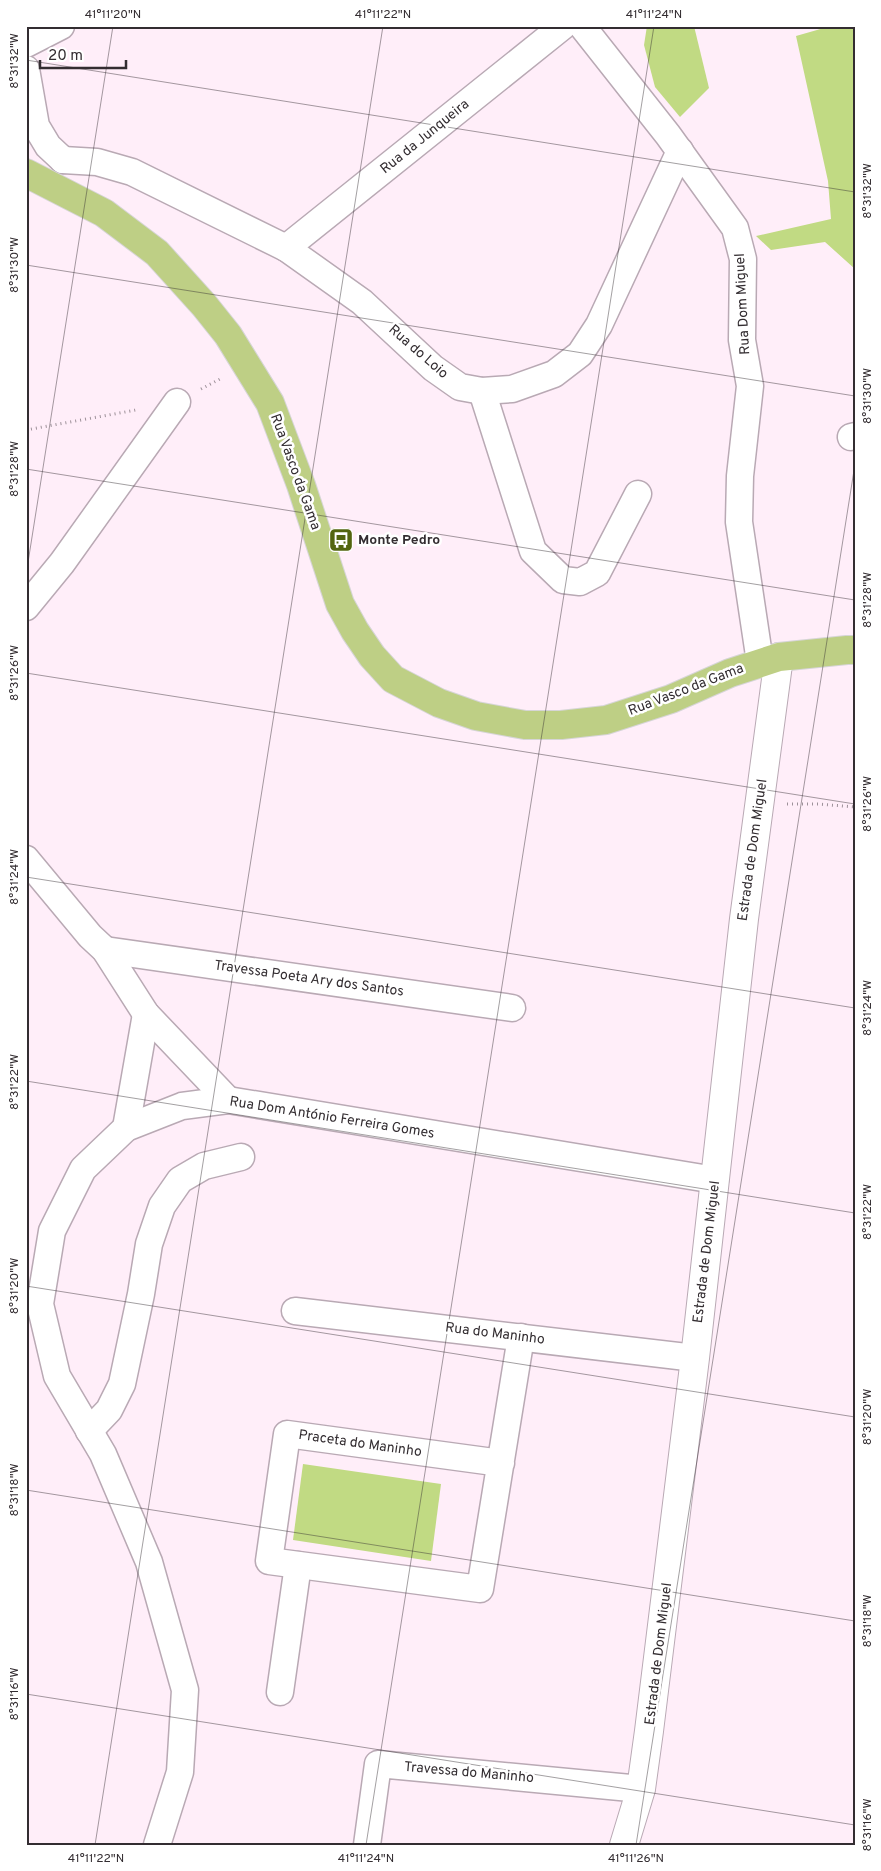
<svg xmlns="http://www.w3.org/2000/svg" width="881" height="1871" viewBox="0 0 881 1871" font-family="Overpass,sans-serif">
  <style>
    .green { fill: #c1da83 }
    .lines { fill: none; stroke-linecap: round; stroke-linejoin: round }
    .minor-casing { stroke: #b9a9b4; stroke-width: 29 }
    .tertiary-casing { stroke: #b9a9b4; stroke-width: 30 }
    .primary-casing { stroke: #d6d5d6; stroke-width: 30 }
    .path { stroke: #9d9199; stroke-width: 3; stroke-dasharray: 1 4; stroke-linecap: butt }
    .minor { stroke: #fff; stroke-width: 26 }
    .tertiary { stroke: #fff; stroke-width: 28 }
    .primary { stroke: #becf85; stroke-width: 28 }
    .ticks { fill: none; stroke: #332d31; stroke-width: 1; stroke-opacity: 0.45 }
    .labels { text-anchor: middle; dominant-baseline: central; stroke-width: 5; stroke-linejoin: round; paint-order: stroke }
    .street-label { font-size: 14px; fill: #332d31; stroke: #fff }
    .poi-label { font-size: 14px; font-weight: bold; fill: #332d31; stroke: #fff; text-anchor: start }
    .neatline { fill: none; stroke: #332d31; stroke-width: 2 }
    .ticks-label { font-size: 12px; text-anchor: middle; fill: #332d31 }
  </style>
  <rect width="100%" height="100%" fill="#ffeef9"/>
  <!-- green -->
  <g class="green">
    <path d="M647,26H694L709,88L680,117L655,87L644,45Z"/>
    <path d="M831,26H855V269L825,242L771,250L756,236L831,219L828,181L796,36Z"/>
    <path d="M303,1464L441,1484L431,1561L293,1540Z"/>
  </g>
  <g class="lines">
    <defs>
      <g id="minor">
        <path d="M582,26L668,135L735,228L743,259L742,340L750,386L740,476L739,522L760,662"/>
        <path d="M26,44L61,26"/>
        <path d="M26,69L36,126L48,146L63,160"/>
        <path d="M63,160L97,162L132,172L286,248L362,302L433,368L460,387L482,391L512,389L554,374L580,354L599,325L680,151"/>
        <path d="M286,248L563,26"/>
        <path d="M482,391L533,551L563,580L580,582L597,573L638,494"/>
        <path d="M851,437L855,436"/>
        <path d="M26,607L62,563L177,402"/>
        <path d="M26,859L90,936L105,950L146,1014L228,1100"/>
        <path d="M105,950L512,1008"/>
        <path d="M126,1128L146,1014"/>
        <path d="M295,1311L695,1358"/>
        <path d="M89,1431L109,1410L122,1384L141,1294L149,1244L162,1206L180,1180L204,1166L241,1157"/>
        <path d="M501,1463L287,1434L269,1561L480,1589L521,1337"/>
        <path d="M280,1692L298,1565"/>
        <path d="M157,1845L180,1772L185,1690L149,1562L103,1454L57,1376L40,1304L52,1231L83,1169L126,1128L182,1106L228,1100L715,1180"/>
        <path d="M367,1845L378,1764L641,1789"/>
      </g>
      <path id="tertiary" d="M624,1845L641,1789L649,1731L695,1358L744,919L779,657"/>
      <path id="primary" d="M26,173L104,213L157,253L204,305L228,335L270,403L301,485L340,604L355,631L372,656L393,679L439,703L476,716L525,725H561L606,720L671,699L730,673L779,657L847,650H855"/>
    </defs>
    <!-- minor casing -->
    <use href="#minor" class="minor-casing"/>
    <!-- tertiary casing -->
    <use href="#tertiary" class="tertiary-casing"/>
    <!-- primary casing -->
    <use href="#primary" class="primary-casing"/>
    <!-- path -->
    <g class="path">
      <path d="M201,389L222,378"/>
      <path d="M26,430L136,410"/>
      <path d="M787,804H818L855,807"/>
    </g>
    <!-- minor -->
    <use href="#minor" class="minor"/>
    <!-- tertiary -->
    <use href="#tertiary" class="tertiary"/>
    <!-- primary -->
    <use href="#primary" class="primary"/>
  </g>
  <!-- ticks -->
  <path class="ticks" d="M26,60L855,192M26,265L855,396M26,469L855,600M26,575L113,26M26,673L855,804M26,877L855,1008M26,1081L855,1213M26,1286L855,1417M26,1490L855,1621M26,1694L855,1825M95,1845L383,26M366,1845L654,26M636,1845L855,464"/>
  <!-- icons -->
  <defs>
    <symbol id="bus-square" viewBox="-11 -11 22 22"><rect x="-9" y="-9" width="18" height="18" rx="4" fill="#53650f" stroke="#fff"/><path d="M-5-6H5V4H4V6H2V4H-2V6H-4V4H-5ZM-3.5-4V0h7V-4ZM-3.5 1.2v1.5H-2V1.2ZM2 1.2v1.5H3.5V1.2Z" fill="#fff"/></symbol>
  </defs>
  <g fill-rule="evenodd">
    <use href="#bus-square" x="327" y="526" width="28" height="28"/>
  </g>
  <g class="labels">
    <!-- street labels -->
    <g class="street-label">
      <text transform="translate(425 137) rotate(-39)">Rua da Junqueira</text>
      <text transform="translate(743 304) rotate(-93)">Rua Dom Miguel</text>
      <text transform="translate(418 352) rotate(41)">Rua do Loio</text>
      <text transform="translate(295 472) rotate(70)">Rua Vasco da Gama</text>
      <text transform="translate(686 690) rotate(-21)">Rua Vasco da Gama</text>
      <text transform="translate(753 850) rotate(-82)">Estrada de Dom Miguel</text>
      <text transform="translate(309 979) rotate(8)">Travessa Poeta Ary dos Santos</text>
      <text transform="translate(332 1118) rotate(9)">Rua Dom António Ferreira Gomes</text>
      <text transform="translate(707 1252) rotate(-83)">Estrada de Dom Miguel</text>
      <text transform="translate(495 1334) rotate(7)">Rua do Maninho</text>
      <text transform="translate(360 1444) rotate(8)">Praceta do Maninho</text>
      <text transform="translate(659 1654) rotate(-83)">Estrada de Dom Miguel</text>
      <text transform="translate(469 1773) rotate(5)">Travessa do Maninho</text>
    </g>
    <!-- poi labels -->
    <g class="poi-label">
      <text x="358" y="540">Monte Pedro</text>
    </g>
  </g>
  <!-- border -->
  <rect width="881" height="1871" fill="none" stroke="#ffffff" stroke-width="55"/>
  <!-- scale -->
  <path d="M40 60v8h86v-8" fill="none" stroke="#332d31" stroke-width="2.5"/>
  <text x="48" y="60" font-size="15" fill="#332d31" stroke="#ffffff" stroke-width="4" paint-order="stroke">20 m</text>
  <rect x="28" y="28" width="826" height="1816" class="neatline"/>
  <g class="ticks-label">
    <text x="113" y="18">41°11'20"N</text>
    <text x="383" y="18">41°11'22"N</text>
    <text x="654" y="18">41°11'24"N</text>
    <text transform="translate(14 61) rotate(-90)" y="4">8°31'32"W</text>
    <text transform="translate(867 191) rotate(-90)" y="4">8°31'32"W</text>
    <text transform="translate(14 265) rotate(-90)" y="4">8°31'30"W</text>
    <text transform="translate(867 396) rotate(-90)" y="4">8°31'30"W</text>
    <text transform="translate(14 469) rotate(-90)" y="4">8°31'28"W</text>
    <text transform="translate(867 600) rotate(-90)" y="4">8°31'28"W</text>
    <text transform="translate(14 673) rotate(-90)" y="4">8°31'26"W</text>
    <text transform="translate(867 804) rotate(-90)" y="4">8°31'26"W</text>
    <text transform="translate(14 877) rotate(-90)" y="4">8°31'24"W</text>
    <text transform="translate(867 1008) rotate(-90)" y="4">8°31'24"W</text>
    <text transform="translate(14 1082) rotate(-90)" y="4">8°31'22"W</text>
    <text transform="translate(867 1212) rotate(-90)" y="4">8°31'22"W</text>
    <text transform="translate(14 1286) rotate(-90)" y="4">8°31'20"W</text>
    <text transform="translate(867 1417) rotate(-90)" y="4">8°31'20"W</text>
    <text transform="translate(14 1490) rotate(-90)" y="4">8°31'18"W</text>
    <text transform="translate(867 1621) rotate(-90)" y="4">8°31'18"W</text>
    <text transform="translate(14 1694) rotate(-90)" y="4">8°31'16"W</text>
    <text transform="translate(867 1825) rotate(-90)" y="4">8°31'16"W</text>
    <text x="96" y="1862">41°11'22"N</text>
    <text x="366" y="1862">41°11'24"N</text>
    <text x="636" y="1862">41°11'26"N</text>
  </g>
</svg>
